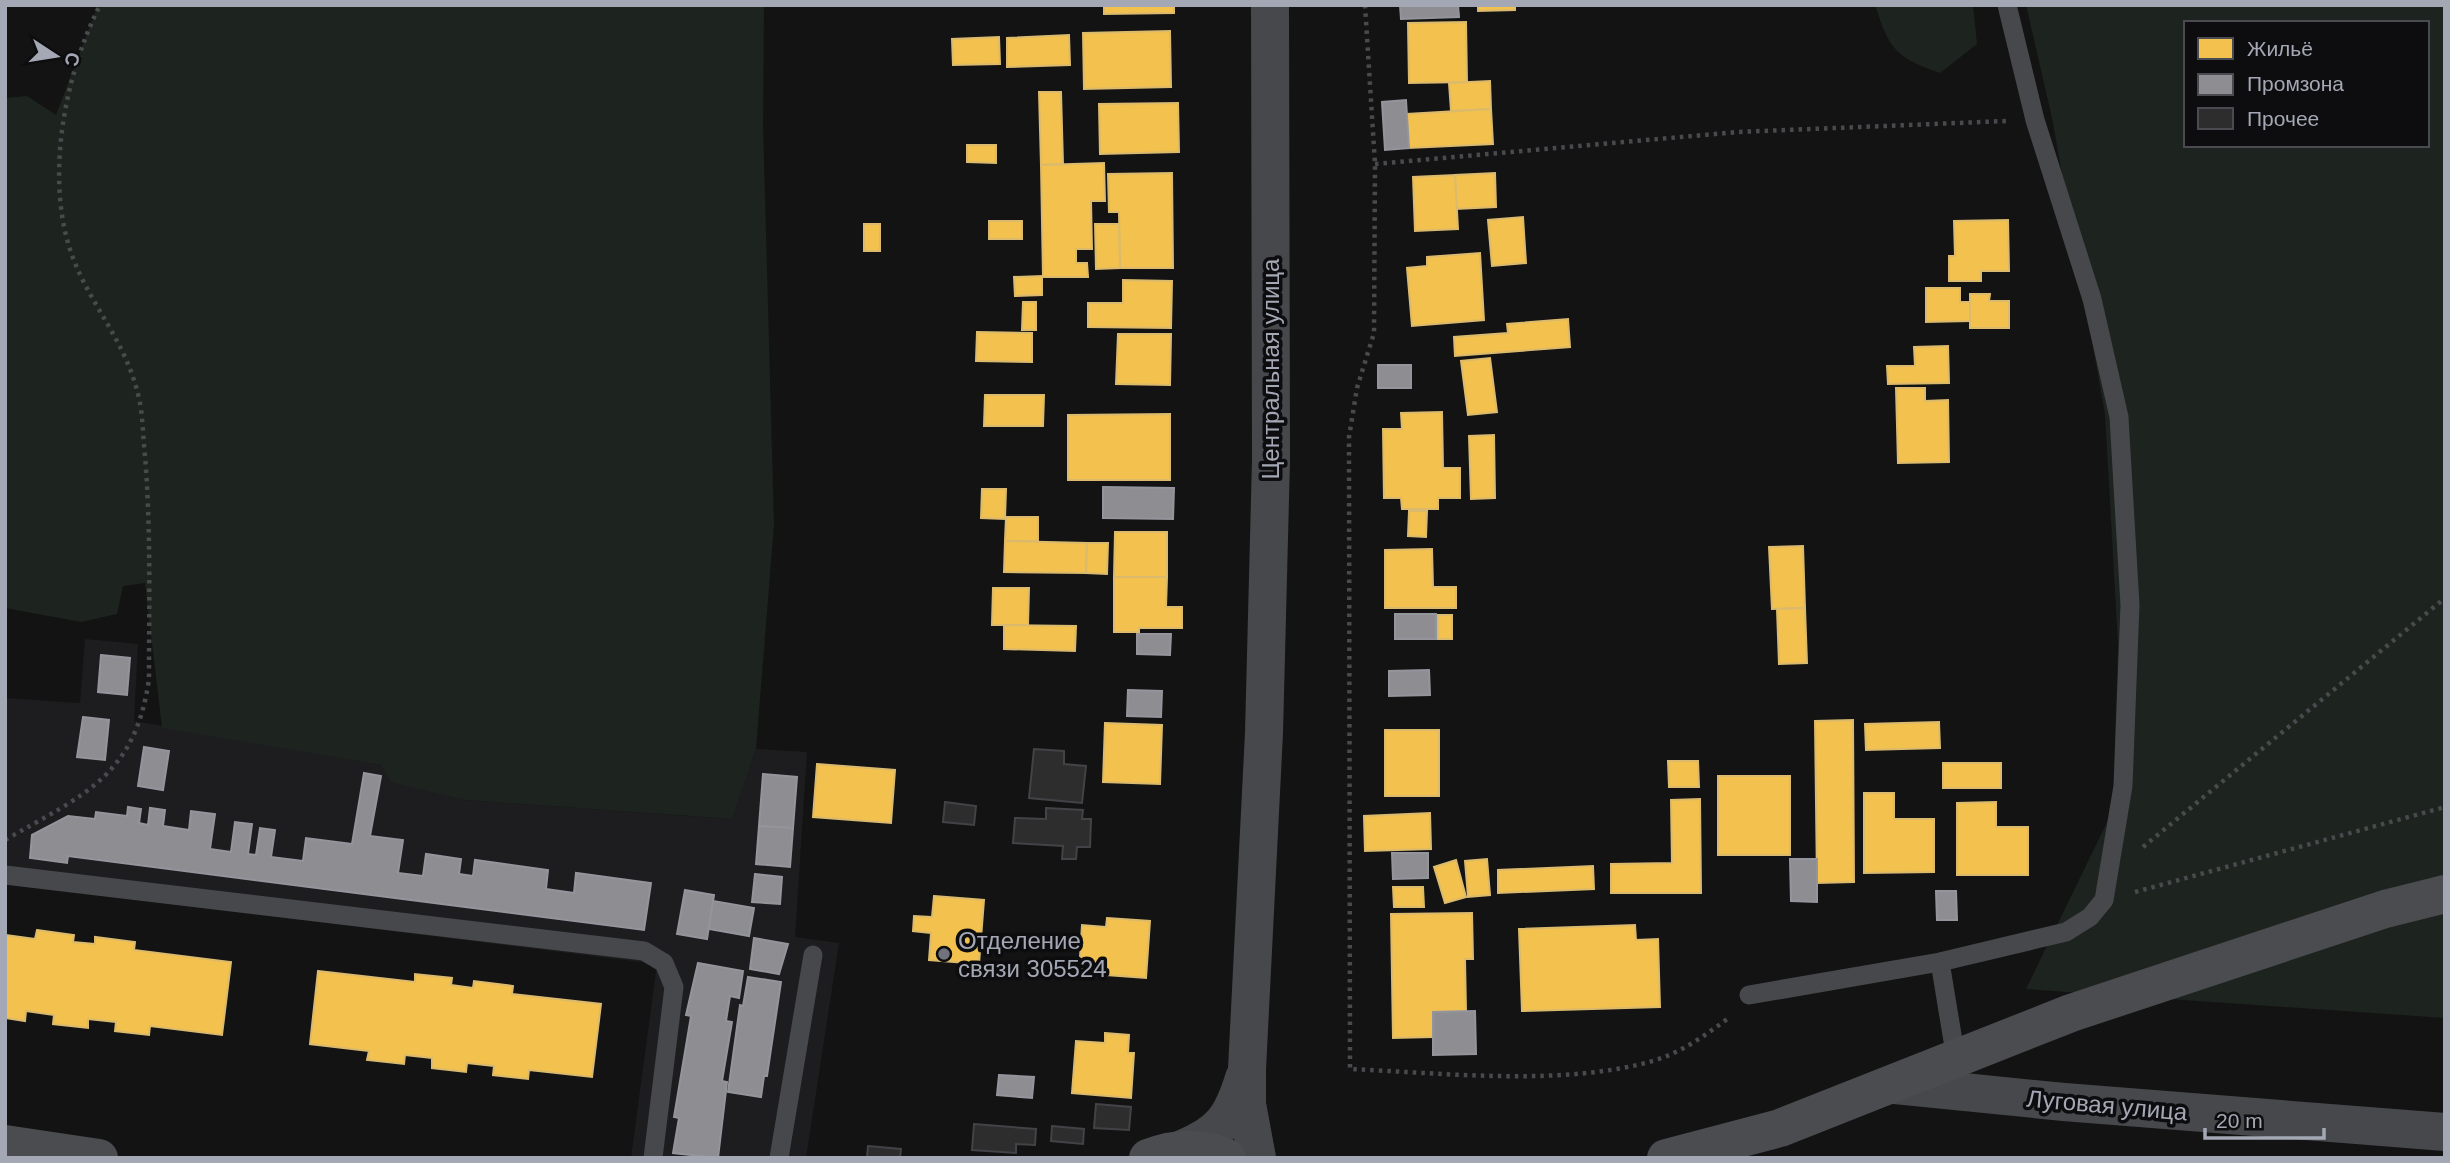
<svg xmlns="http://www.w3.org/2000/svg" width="2450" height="1163" viewBox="0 0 2450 1163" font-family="Helvetica,sans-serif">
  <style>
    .built { fill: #1d1d1f }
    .green { fill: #1d231e; fill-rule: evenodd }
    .homes { fill: #f2c14e; stroke: #dbba6d; stroke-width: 2 }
    .industry { fill: #8d8d92; stroke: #94959c; stroke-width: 2 }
    .building { fill: #2d2d2e; stroke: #424346; stroke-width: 2 }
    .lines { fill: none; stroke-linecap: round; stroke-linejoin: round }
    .path { stroke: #494a4e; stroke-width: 4.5; stroke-dasharray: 3.5 5; stroke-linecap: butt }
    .service { stroke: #47484c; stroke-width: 19 }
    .minor { stroke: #47484c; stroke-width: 38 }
    .secondary { stroke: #4b4c50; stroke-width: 38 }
    .poi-dot { fill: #71747c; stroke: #0d0d0f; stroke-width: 2.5 }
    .labels { text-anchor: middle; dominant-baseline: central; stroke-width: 7; stroke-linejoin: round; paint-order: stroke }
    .street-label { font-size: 24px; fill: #a4a8b4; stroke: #0d0d0f }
    .poi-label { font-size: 24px; fill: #a4a8b4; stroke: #0d0d0f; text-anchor: start }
  </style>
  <rect width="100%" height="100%" fill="#131313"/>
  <!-- built -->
  <path class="built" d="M85,639L138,644L134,721L381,765L465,800L731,819L756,749L807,752L795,937L839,943L806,1158H631L657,964L5,883V698L80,703Z"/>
  <!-- green -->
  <g class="green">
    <path d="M98,5H764L763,125L774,525L756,749L732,819L465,800L391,782L381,765L162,728L145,583L123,586L117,614L81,622L5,608V98L27,96L56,115Z"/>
    <path d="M1875,5H1973L1977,44L1940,73C1896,58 1889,49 1875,5Z"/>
    <path d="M2026,5H2445V1018L2026,989L2113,810L2118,644L2105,414L2052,118ZM2186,23H2427V145H2186Z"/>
  </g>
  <!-- homes -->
  <g class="homes">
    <path d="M1104,5H1174V13L1104,14Z"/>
    <path d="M1478,5H1515V10L1478,11Z"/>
    <path d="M1466,22L1467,82L1409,83L1408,23Z"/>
    <path d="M1170,31L1171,87L1084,89L1083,33Z"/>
    <path d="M1069,35L1070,65L1007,67V38Z"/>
    <path d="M999,37L1000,64L953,65L952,39Z"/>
    <path d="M1490,81L1491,109L1451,111L1449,83Z"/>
    <path d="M1039,92H1061L1063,164L1041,165Z"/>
    <path d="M1178,103L1179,152L1100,154L1099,104Z"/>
    <path d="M1491,109L1493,144L1409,148L1407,114Z"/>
    <path d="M967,145H996V163L967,162Z"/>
    <path d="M1104,163L1105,201H1091L1092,249H1076V263H1087L1088,277H1043L1041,165Z"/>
    <path d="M1172,173L1173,268H1120L1119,212H1109L1108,174Z"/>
    <path d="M1495,173L1496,207L1456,209L1455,175Z"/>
    <path d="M1455,175L1458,229L1415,231L1413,177Z"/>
    <path d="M1523,217L1526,263L1492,266L1488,220Z"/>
    <path d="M2008,220L2009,271H1981V281H1949V256H1955L1954,221Z"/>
    <rect x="989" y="221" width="33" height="18"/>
    <rect x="864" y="224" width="16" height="27"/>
    <path d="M1095,224H1119L1120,268L1096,269Z"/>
    <path d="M1480,253L1484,320L1412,326L1407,268L1427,266V257Z"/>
    <path d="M1042,276V295L1015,296L1014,277Z"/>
    <path d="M1123,280L1172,281L1171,328L1088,327V303H1123Z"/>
    <path d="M1926,288H1960V302H1970V321L1926,322Z"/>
    <path d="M1970,294H1990L1989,301H2009V328H1970Z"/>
    <path d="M1023,302H1036V330H1022Z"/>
    <path d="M1568,319L1570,347L1455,356L1454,337L1508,333L1507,324Z"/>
    <path d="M977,332L1032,333V362L976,361Z"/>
    <path d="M1118,334H1171L1170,385L1116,384Z"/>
    <path d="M1948,346L1949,383L1888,384L1887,366H1915L1914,347Z"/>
    <path d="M1490,358L1497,412L1468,415L1461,361Z"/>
    <path d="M1896,388H1925V401L1948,400L1949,462L1898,463Z"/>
    <path d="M985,395H1044L1043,426H984Z"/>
    <path d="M1442,412L1443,468H1460V498H1438V509H1402L1401,498H1384L1383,429H1402L1401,413Z"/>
    <path d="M1170,414V480H1068V415Z"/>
    <path d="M1494,435L1495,498L1471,499L1469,436Z"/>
    <path d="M982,489H1006L1005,519L981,518Z"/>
    <path d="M1409,511H1427L1426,537L1408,536Z"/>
    <path d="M1006,517H1038V541H1005Z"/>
    <path d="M1115,532H1167V577H1114Z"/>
    <path d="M1005,541L1087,543L1086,573L1004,572Z"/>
    <path d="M1087,543H1108L1107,574L1086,573Z"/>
    <path d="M1803,546L1805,608L1772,609L1769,547Z"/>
    <path d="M1432,549L1433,587H1456V608H1385V550Z"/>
    <path d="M1114,577H1167L1166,607H1182V628H1139V632H1114Z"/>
    <path d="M993,588H1029L1028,625H992Z"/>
    <path d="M1805,608L1807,663L1779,664L1777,609Z"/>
    <rect x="1438" y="615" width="14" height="24"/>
    <path d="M1004,625L1076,626L1075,651L1004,649Z"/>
    <path d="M1853,720L1854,882L1817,883L1815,721Z"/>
    <path d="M1939,722L1940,748L1866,750L1865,724Z"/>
    <path d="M1105,723L1162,725L1160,784L1103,782Z"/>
    <rect x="1385" y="730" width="54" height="66"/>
    <path d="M1668,761H1698L1699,787H1669Z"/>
    <rect x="1943" y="763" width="58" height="25"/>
    <path d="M817,764L895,770L891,823L813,817Z"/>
    <rect x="1718" y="776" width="72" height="79"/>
    <path d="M1864,793H1894V819H1934V872L1864,873Z"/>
    <path d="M1700,799L1701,893H1611V864L1672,863L1671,800Z"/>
    <path d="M1996,802V827H2028V875H1957V803Z"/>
    <path d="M1430,813L1431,849L1365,851L1364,816Z"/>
    <path d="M1487,859L1490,895L1468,897L1465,861Z"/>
    <path d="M1456,860L1466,897L1445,903L1434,867Z"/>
    <path d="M1593,866L1594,889L1498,893V870Z"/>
    <path d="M1393,887H1423L1424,907H1394Z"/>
    <path d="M934,896L984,900L979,964L929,960L931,933L913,931L914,916L932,917Z"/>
    <path d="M1472,913L1473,959H1465L1466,1011L1433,1012V1037L1393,1038L1391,914Z"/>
    <path d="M1107,918L1150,921L1146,978L1079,973L1082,925L1106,927Z"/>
    <path d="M1635,925L1636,940L1658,939L1660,1007L1522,1011L1519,929Z"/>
    <path d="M37,930L74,935L73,942L95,944V937L135,942L134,950L231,962L222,1035L150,1026L149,1035L115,1031L116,1022L88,1019V1028L53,1024L54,1015L26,1011L25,1021L5,1018V935L35,939Z"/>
    <path d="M318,971L415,982V974L452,978L451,985L473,988L474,981L513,986L512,994L601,1004L592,1077L529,1070L528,1079L493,1075L494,1066L467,1063L466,1072L432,1068V1058L405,1055L404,1064L367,1060L369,1051L310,1044Z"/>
    <path d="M1105,1033L1129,1035L1128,1053H1134L1131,1098L1072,1093L1076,1041L1105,1043Z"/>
  </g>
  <!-- industry -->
  <g class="industry">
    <path d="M1400,5H1458L1459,17L1401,19Z"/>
    <path d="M1406,100L1409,148L1385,150L1382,102Z"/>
    <rect x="1378" y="365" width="33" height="23"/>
    <path d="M1103,487L1174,488L1173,519L1103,518Z"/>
    <rect x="1395" y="614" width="41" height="25"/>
    <path d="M1137,634H1171L1170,655L1137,654Z"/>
    <path d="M101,655L130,658L127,695L98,692Z"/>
    <path d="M1429,670L1430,695L1389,696V671Z"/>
    <path d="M1128,690L1162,691L1161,717L1127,716Z"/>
    <path d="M83,717L109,720L105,760L77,757Z"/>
    <path d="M144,747L169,751L163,790L138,786Z"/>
    <path d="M364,773L381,776L370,836L403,840L398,873L423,876L426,854L461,859L459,874L473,876L475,860L548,870L546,889L574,893L576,873L651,883L644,930L68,856L67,863L30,858L32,835L68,816L95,819L96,812L127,816L128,807L141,809L139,823L148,825L150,808L165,810L163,826L189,830L191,811L215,814L210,849L231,852L235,822L252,824L248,854L256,855L260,828L275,830L271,857L303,861L306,838L352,844Z"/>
    <path d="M763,774L797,777L793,828L759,826Z"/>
    <path d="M759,826L793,828L790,867L756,864Z"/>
    <path d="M1392,853H1428V878L1393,879Z"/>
    <path d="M1790,859H1817V902L1791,901Z"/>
    <path d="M755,874L782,877L780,904L752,902Z"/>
    <path d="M685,890L714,895L707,939L677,934Z"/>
    <path d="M1936,891H1956L1957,920H1937Z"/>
    <path d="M713,901L754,908L749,936L709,929Z"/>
    <path d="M754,938L788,944L779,974L750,969Z"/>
    <path d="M698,963L743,971L739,998L730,996L726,1021L732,1022L722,1081L727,1082L718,1158L673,1153L679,1118L674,1117L691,1016L686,1015Z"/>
    <path d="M748,977L781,982L767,1076H764L761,1097L728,1092L740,1005L743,1006Z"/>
    <path d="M1475,1011L1476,1054L1433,1055V1012Z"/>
    <path d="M999,1075L1034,1077L1032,1098L997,1095Z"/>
  </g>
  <!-- building -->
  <g class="building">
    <path d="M1034,749L1064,751V764L1086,766L1082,803L1029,798Z"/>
    <path d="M945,802L976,806L974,825L943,822Z"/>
    <path d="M1046,808L1083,810L1082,819H1091L1090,847H1077L1076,859H1062L1063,846L1013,843L1015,818L1046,819Z"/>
    <path d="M1096,1104L1131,1107L1129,1130L1094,1128Z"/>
    <path d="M974,1124L1036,1129L1035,1145L1016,1144V1153L972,1150Z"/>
    <path d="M1052,1126L1084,1129L1083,1144L1051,1141Z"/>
    <path d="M868,1146L901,1149L900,1158H867Z"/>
  </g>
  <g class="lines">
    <!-- path -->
    <g class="path">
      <path d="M1365,5L1375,164L1374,333L1357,388L1349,437L1350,1069C1444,1073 1566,1087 1656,1060C1684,1051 1707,1034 1730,1017"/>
      <path d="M1375,164L1738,132L2006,121"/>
      <path d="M5,840C83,795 135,777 149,679C149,605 151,530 145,456C143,438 143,420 140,403C128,343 93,310 73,258C44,182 64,76 100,5"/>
      <path d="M2143,847L2445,598"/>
      <path d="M2135,892L2445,807"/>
    </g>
    <!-- service -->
    <g class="service">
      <path d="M5,875L644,951L664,963L674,987L653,1158"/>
      <path d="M1940,962L1956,1059"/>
      <path d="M1749,995L1940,962L2066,932L2090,917L2104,900L2123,786L2130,605L2119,417L2092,299L2035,120L2007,5"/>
      <path d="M779,1158L813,955"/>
    </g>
    <!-- minor -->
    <g class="minor">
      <path d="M1895,1085L2064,1102L2445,1132"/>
      <path d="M1182,1149C1221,1133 1232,1118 1244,1078"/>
      <path d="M1257,1158L1247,1104V1069L1264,733L1271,460L1270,5"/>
    </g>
    <!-- secondary -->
    <g class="secondary">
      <path d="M5,1144L99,1158"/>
      <path d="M1148,1158C1173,1148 1202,1146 1227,1158"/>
      <path d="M1666,1158L1780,1128L2071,1013L2385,909L2445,894"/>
    </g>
  </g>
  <!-- markers -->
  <circle class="poi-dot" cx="944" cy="954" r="7"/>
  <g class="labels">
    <!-- street labels -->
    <g class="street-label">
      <text transform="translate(1270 369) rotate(-90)">Центральная улица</text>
      <text transform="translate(2107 1105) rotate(5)">Луговая улица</text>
    </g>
    <!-- poi labels -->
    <g class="poi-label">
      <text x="958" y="940">Отделение<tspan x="958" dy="28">связи 305524</tspan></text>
    </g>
  </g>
  <!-- border -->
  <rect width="2450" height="1163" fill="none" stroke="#a4a8b4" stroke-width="14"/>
  <!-- legend -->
  <rect x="2184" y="21" width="245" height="126" fill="#0d0d0f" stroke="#494b51" stroke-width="2"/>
  <rect x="2198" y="38" width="35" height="21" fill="#f2c14e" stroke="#494b51" stroke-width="2"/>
  <text x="2247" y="56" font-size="21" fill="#a4a8b4">Жильё</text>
  <rect x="2198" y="74" width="35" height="21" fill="#8d8d92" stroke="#494b51" stroke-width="2"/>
  <text x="2247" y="91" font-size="21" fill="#a4a8b4">Промзона</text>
  <rect x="2198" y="108" width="35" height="21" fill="#2d2d2e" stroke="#494b51" stroke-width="2"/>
  <text x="2247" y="126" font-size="21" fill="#a4a8b4">Прочее</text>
  <!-- north arrow -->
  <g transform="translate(56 56) rotate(102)" stroke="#0d0d0f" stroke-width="5" paint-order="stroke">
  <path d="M0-5L12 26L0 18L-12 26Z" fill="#a4a8b4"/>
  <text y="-10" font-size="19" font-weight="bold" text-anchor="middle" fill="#a4a8b4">С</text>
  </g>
  <!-- scale -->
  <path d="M2205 1128v10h119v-10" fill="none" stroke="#a4a8b4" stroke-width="3.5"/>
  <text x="2216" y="1128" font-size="21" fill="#a4a8b4" stroke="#0d0d0f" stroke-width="5" paint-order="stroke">20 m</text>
</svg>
